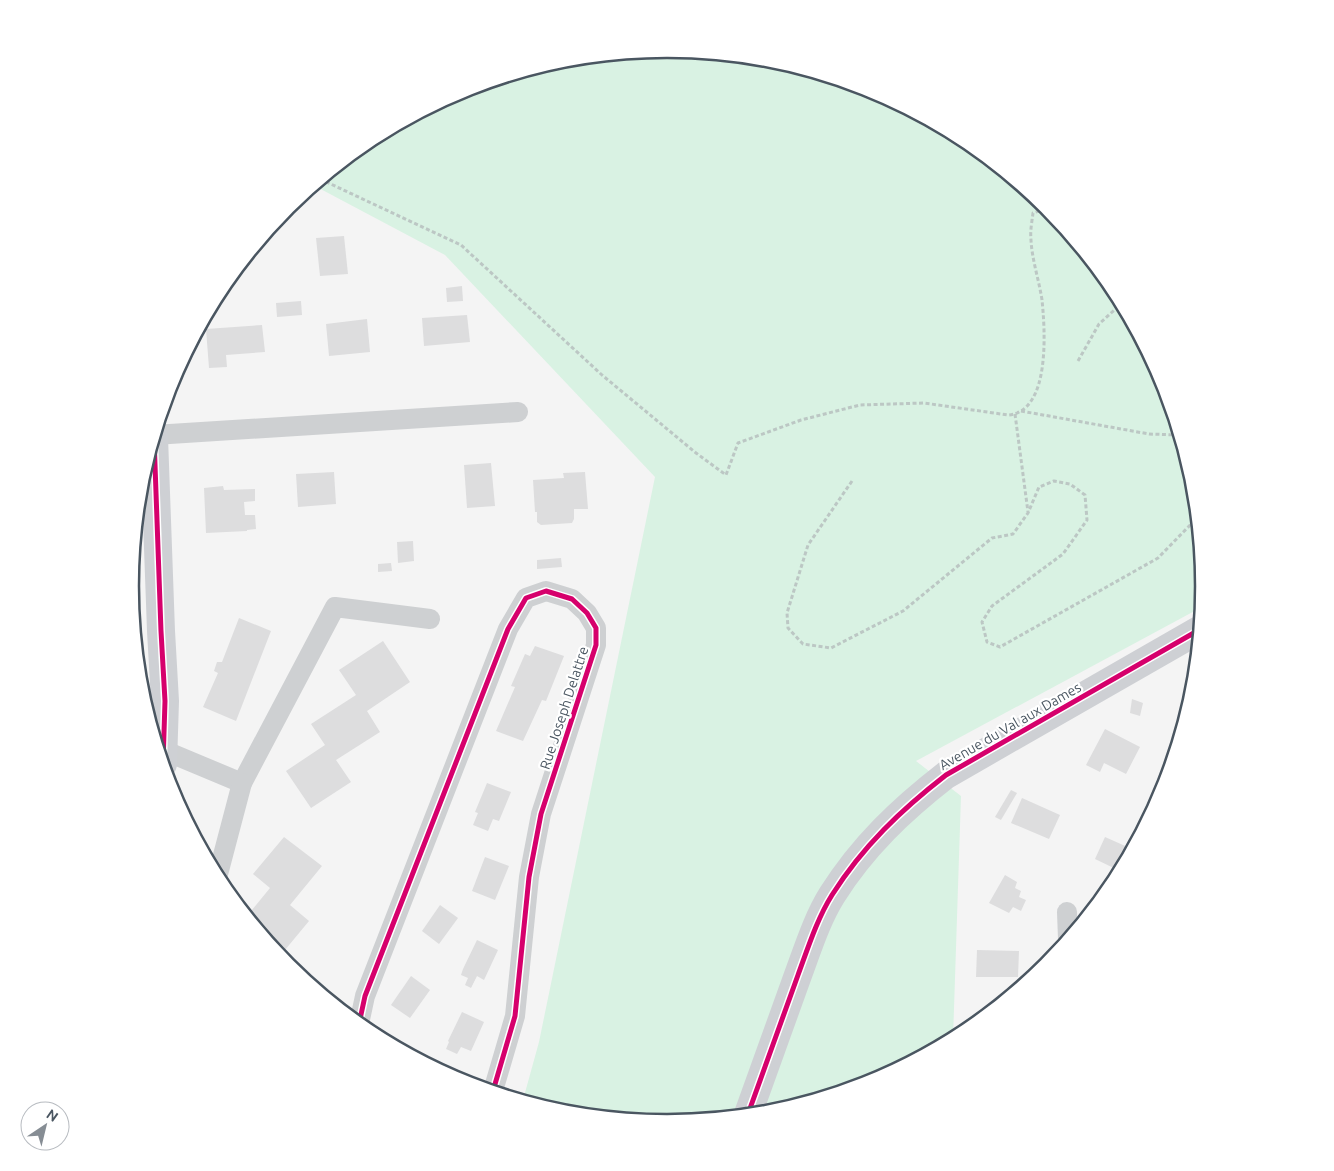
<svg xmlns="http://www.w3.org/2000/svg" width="1334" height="1171" viewBox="0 0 1334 1171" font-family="Ubuntu,sans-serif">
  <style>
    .green { fill: #d9f2e3 }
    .building { fill: #ddddde }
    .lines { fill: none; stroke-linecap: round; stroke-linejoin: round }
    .path { stroke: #bcc7c4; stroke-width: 3; stroke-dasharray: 4 2.5; stroke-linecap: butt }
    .street { stroke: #ced0d2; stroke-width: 20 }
    .secondary { stroke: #ced0d4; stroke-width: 28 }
    .cycleway-casing { stroke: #fff; stroke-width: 8 }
    .cycleway { stroke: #d6006c; stroke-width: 5 }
    .labels { text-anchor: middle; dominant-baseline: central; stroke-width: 4.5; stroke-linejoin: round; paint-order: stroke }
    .street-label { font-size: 14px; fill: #4a5661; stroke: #fff }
    .rim { fill: none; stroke: #4a5661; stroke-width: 2.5 }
  </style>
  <rect width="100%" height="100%" fill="#f4f4f4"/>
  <!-- green -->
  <path class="green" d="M667,49L772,59L873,90L965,139L1047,206L1113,288L1163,380L1193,481L1204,586L1202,607L916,761L961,796L953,1039L872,1081L771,1112L667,1122L562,1112L523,1100L539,1042L655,477L445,255L313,185L369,139L462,90L563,59Z"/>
  <!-- building -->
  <g class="building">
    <path d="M344,236L348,274L320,276L316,238Z"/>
    <path d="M462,286L463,301L447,302L446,288Z"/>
    <path d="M301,301L302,315L277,317L276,303Z"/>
    <path d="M467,315L470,342L424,346L422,318Z"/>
    <path d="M367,319L370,352L329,356L326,324Z"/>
    <path d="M262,325L265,352L226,355L227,367L209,368L206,329Z"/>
    <path d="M491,463L495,506L467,508L464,465Z"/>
    <path d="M334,472L336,504L298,507L296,474Z"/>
    <path d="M585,472L588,509H574V519L572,523L541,525L537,522V512H535L533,480L564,478L563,473Z"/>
    <path d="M223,486L224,490L255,489V501L244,502L245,515H255L256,529L247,530V531L206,533L204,488Z"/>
    <path d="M413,541L414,561L398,563L397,542Z"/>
    <path d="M561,558L562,567L537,569V560Z"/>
    <path d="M391,563L392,571L378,572V564Z"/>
    <path d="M239,618L271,631L236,721L203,707L218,673L214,671L217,662H222Z"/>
    <path d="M383,641L410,682L367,711L380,732L336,760L351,782L311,808L286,771L325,745L311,724L356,695L339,670Z"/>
    <path d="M535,646L564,656L546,701L542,700L523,741L496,731L515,687L511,686L525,654L530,656Z"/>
    <path d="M1132,699L1143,703L1140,716L1130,713Z"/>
    <path d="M1105,729L1140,747L1126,774L1104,763L1100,772L1086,765Z"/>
    <path d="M487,783L511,792L499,821L493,819L488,831L473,825L478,813L475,812Z"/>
    <path d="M1011,790L1017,793L1001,820L995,817Z"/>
    <path d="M1022,798L1060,815L1049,839L1011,823Z"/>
    <path d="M284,837L322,866L290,905L309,921L280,956L247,916L270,888L253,874Z"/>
    <path d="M1105,837L1132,849L1120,871L1095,859Z"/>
    <path d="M485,857L509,866L495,900L472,891Z"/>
    <path d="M1005,875L1017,882L1015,888L1021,891L1019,897L1026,900L1021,911L1013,907L1009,913L989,903Z"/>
    <path d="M440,905L458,918L439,944L422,931Z"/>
    <path d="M477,940L498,950L484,980L477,976L471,988L465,985L468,978L461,975L463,969Z"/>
    <path d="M977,950L1019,951L1018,977H976Z"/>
    <path d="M411,976L430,990L410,1018L391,1005Z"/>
    <path d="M462,1012L484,1022L471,1051L461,1047L457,1054L446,1049L449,1042L448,1041Z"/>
  </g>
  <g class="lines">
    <!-- path -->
    <g class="path">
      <path d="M320,179L461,245L602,375L696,453L726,475L738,443L801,420L860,405L924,403L1008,415C1051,412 1045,329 1042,300C1039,280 1032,260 1031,240C1030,231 1032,221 1033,213L1048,208"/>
      <path d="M1078,361L1099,324L1122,303"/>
      <path d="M1021,411L1149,434L1179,435"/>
      <path d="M1015,414L1028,512"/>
      <path d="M852,481L808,545L787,613L788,628L803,644L831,648L903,611L992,538L1013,534L1028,513L1039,487L1054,481L1070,484L1085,495L1087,520L1063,554L992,606L982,622L987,642L1000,647L1158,558L1197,518"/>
    </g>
    <!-- street -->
    <g class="street">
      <path d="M154,435L518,412"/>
      <path d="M144,702L165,701"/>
      <path d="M163,750L242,783L335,607L430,619"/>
      <path d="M217,878L242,783"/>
      <path d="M1067,912L1068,939"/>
      <path d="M359,1024L365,996L508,629L526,598L546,591L572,599L587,613L596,628V645L541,814L529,877L515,1016L493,1091"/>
    </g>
    <!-- secondary -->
    <g class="secondary">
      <path d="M154,437L161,631L165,701L163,764"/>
      <path d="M748,1114C765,1068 781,1021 798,975C808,948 817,919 832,895C863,846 901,810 946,775L1199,630"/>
    </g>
    <defs>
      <g id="cycleway">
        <path d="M154,437L161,631L165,701L163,764"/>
        <path d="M359,1024L365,996L508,629L526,598L546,591L572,599L587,613L596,628V645L541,814L529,877L515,1016L493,1091"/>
        <path d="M748,1114C765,1068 781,1021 798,975C808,948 817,919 832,895C863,846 901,810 946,775L1199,630"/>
      </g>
    </defs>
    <!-- cycleway casing -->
    <use href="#cycleway" class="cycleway-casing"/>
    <!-- cycleway -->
    <use href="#cycleway" class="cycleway"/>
  </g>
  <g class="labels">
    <!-- street labels -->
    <g class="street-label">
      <text transform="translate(564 708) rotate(-72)">Rue Joseph Delattre</text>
      <text transform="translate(1010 726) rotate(-30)">Avenue du Val aux Dames</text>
    </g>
  </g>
  <!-- crop -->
  <path d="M0 0H1334V1171H0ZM139 586a528 528 0 1 1 1056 0a528 528 0 1 1-1056 0Z" fill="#fff" fill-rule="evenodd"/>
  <path class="rim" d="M139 586a528 528 0 1 1 1056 0a528 528 0 1 1-1056 0Z"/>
  <!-- north arrow -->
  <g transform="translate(45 1126) rotate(35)"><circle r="24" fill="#ffffff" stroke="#b7bbc0"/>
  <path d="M0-4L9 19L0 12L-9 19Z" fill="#868d94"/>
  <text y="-8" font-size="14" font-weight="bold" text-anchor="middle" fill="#4a5661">N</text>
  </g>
</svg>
